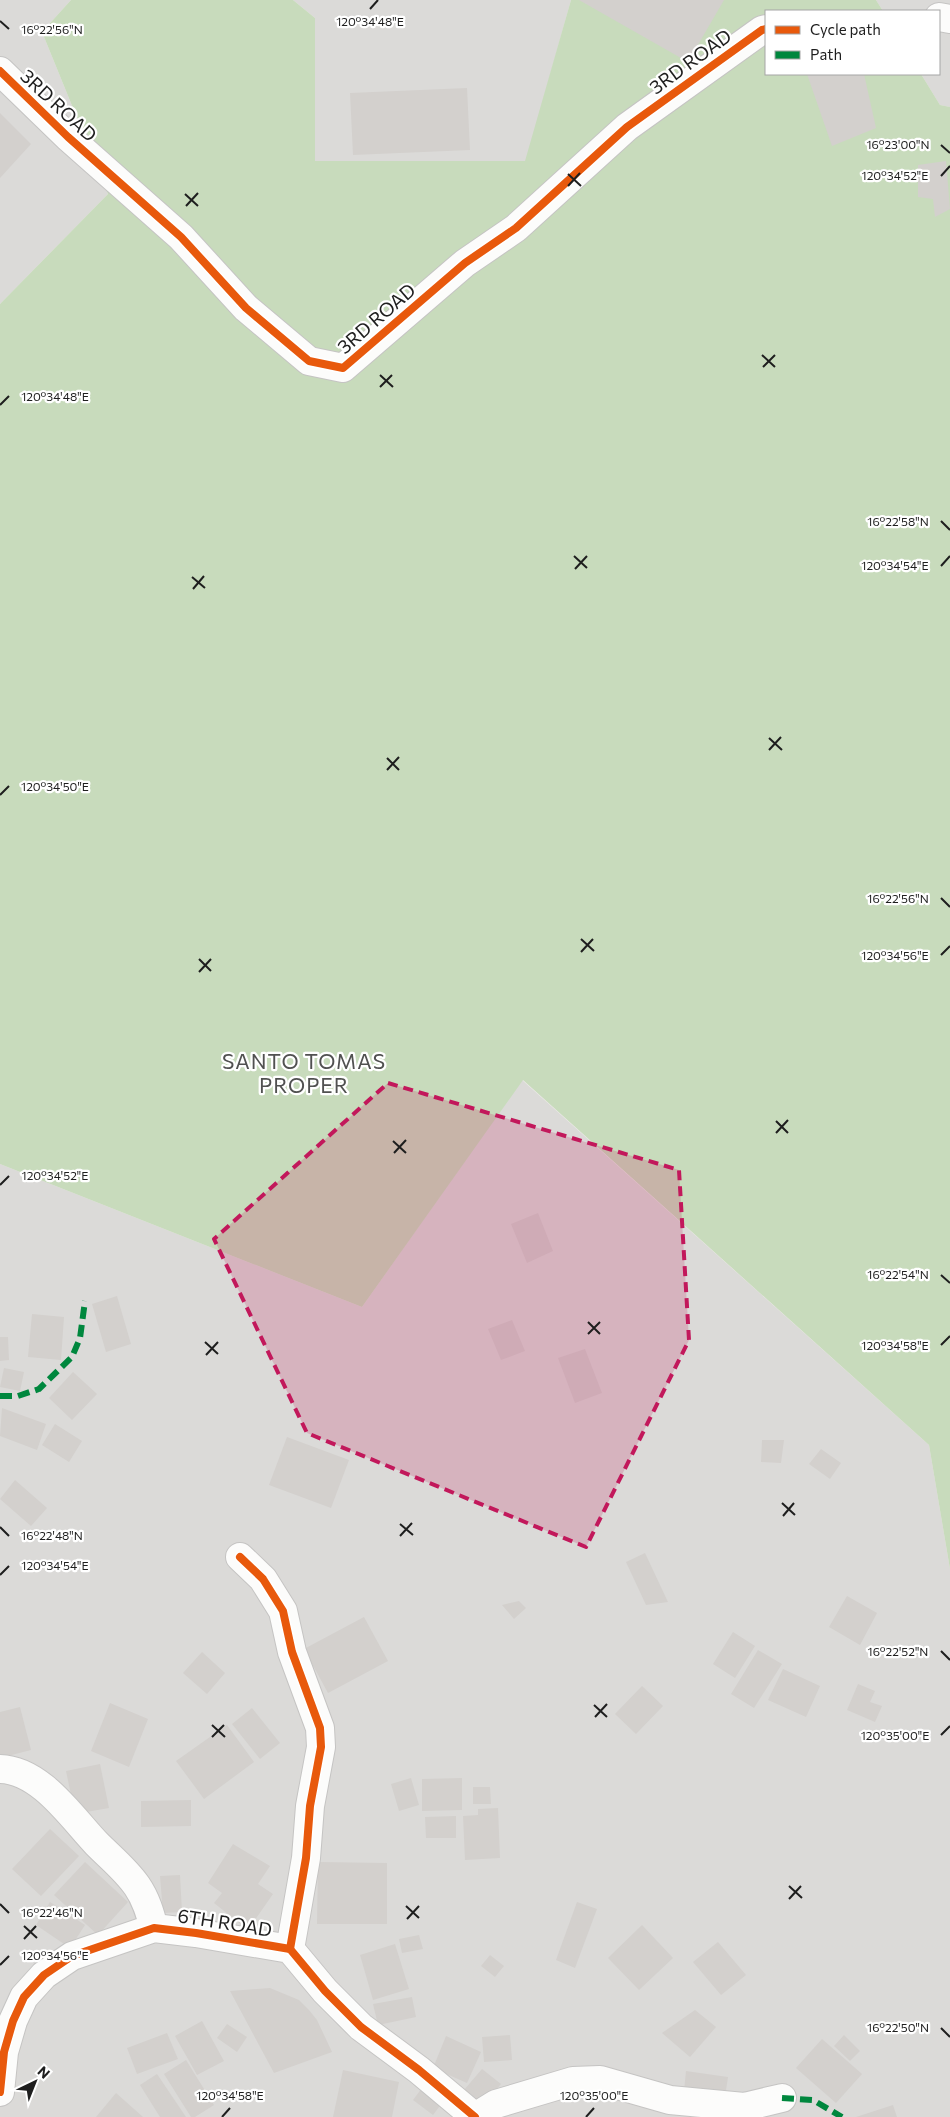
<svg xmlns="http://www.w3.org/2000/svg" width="950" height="2117" viewBox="0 0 950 2117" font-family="Commissioner,sans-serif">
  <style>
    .residential { fill: #dbdad8 }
    .forest { fill: #c8dbbc }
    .building { fill: #d3d0cd }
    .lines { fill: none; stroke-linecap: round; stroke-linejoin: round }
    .street-casing { stroke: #c5c4c3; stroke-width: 30 }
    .street { stroke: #fcfcfb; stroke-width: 28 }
    .quiet { stroke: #00873e; stroke-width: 6; stroke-dasharray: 12 6; stroke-linecap: butt }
    .cycleway-casing { stroke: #fff; stroke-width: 11 }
    .cycleway { stroke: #e8590c; stroke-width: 8 }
    .marked { fill: #c2185b; fill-opacity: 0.2; stroke: #c2185b; stroke-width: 4; stroke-dasharray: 10 6; stroke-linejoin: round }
    .ticks { fill: none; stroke: #1e1e1e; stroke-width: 2 }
    .labels { text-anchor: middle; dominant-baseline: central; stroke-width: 4.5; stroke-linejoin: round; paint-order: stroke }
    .street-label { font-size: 19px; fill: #1e1e1e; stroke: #fff }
    .quarter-label { font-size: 21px; letter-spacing: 1px; fill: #515151; stroke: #fff }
    .ticks-label { font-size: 12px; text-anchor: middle; fill: #1e1e1e; stroke: #fff; stroke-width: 4.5; stroke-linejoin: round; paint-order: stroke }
  </style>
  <rect width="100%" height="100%" fill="#eceae7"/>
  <!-- residential -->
  <g class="residential">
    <path d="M0,0H71L42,32L108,194L0,304Z"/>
    <path d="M293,0H571L526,161H315V18Z"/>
    <path d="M876,0H950V107L940,105L921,74H939V11H883Z"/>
    <path d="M522,1080L929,1445L950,1569V2117H0V1164L362,1307Z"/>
  </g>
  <!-- forest -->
  <path class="forest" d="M71,0H293L315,18V161H525L571,0H876L883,11H766V74H921L940,105L950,107V1569L929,1445L523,1080L362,1307L0,1164V304L108,194L42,32Z"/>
  <!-- building -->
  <g class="building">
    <path d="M579,0H724L688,62Z"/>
    <path d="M807,74H864L876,128L832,146Z"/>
    <path d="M467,88L470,150L353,155L350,93Z"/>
    <path d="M0,113L31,144L0,178Z"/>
    <path d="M946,161L950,209L935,217L933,199L918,197V165Z"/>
    <path d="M538,1213L553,1251L527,1263L511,1224Z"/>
    <path d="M117,1296L131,1344L106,1352L92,1304Z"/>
    <path d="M32,1314L64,1317L61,1360L28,1357Z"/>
    <path d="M512,1320L525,1351L501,1360L488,1329Z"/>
    <path d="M0,1337H8L9,1360L0,1361Z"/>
    <path d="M585,1349L602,1393L575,1403L558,1358Z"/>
    <path d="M4,1368L24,1372L20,1391L0,1387Z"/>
    <path d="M73,1372L97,1394L72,1420L49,1398Z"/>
    <path d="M2,1408L46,1424L37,1450L0,1436Z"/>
    <path d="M55,1424L82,1441L69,1462L42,1445Z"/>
    <path d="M287,1437L349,1460L331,1508L269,1485Z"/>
    <path d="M762,1440H784L781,1463L761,1462Z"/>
    <path d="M821,1449L841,1463L830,1479L809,1464Z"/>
    <path d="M15,1480L47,1508L31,1526L0,1499Z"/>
    <path d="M645,1553L668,1602L646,1605L626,1562Z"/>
    <path d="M847,1596L877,1613L860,1645L829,1627Z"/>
    <path d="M519,1601L526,1608L514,1619L502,1605Z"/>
    <path d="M364,1617L388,1661L328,1693L304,1649Z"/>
    <path d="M733,1632L755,1646L735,1678L713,1664Z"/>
    <path d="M758,1650L782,1664L754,1708L731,1694Z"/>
    <path d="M202,1652L225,1673L207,1694L183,1673Z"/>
    <path d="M783,1669L820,1686L806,1717L768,1700Z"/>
    <path d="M858,1684L875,1691L870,1702L882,1706L875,1722L847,1710Z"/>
    <path d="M642,1686L663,1706L636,1734L615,1714Z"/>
    <path d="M110,1703L148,1719L129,1767L91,1751Z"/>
    <path d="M20,1707L31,1750L0,1758V1712Z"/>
    <path d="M252,1708L280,1743L260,1759L232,1724Z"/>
    <path d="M227,1725L254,1762L204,1799L176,1761Z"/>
    <path d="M100,1764L109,1808L75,1814L66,1771Z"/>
    <path d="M411,1778L419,1805L399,1811L391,1784Z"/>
    <path d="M462,1778V1810L422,1811V1779Z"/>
    <path d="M473,1787H490L491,1804H473Z"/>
    <path d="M191,1800V1826L141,1827V1801Z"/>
    <path d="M498,1808L500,1858L465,1860L463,1816L478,1815V1809Z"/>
    <path d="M456,1816V1838H426L425,1817Z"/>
    <path d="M50,1829L79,1856L41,1896L12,1869Z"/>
    <path d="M233,1844L270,1866L258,1884L273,1894L248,1930L214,1903L222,1893L208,1883Z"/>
    <path d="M85,1862L128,1902L98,1935L54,1895Z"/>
    <path d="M318,1862L387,1863V1924H317Z"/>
    <path d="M180,1875L182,1912L163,1913L160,1876Z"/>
    <path d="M50,1902L85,1925L70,1948L36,1925Z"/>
    <path d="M577,1902L597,1909L575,1968L556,1960Z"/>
    <path d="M642,1925L673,1958L639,1990L608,1958Z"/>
    <path d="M419,1935L423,1949L402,1953L399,1939Z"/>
    <path d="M718,1942L746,1975L721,1995L693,1962Z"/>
    <path d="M395,1944L409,1989L373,2000L360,1955Z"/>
    <path d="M490,1955L504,1966L495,1977L481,1966Z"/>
    <path d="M270,1988L299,2000L309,2010L317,2020L332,2052L274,2073L230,1991Z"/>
    <path d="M412,1997L416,2017L378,2025L373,2004Z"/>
    <path d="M695,2010L716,2027L690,2057L662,2033Z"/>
    <path d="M202,2021L224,2061L197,2075L175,2036Z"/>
    <path d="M227,2024L247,2037L237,2052L217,2038Z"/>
    <path d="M167,2033L178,2059L137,2074L127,2048Z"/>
    <path d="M510,2035L512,2060L484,2062L482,2037Z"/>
    <path d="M844,2035L860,2051L850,2061L834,2046Z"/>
    <path d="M446,2036L481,2052L467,2083L433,2068Z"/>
    <path d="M822,2039L862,2074L836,2103L796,2068Z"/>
    <path d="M186,2060L214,2105L195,2117H191L164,2074Z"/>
    <path d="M482,2069L501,2084L482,2106L464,2090Z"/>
    <path d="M343,2070L399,2082L392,2117H333Z"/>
    <path d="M686,2071L728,2077L725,2097L684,2091Z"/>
    <path d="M157,2074L186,2117H160L140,2085Z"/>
    <path d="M422,2088L442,2103L433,2115L413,2100Z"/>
    <path d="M116,2093L143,2117H96Z"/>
    <path d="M893,2105L897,2117H856Z"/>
  </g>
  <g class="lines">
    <defs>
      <g id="street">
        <path d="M939,17L950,19"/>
        <path d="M0,71L68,137L181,237L246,308L309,361L343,368L465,263L516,228L627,127L762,30L766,29"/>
        <path d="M240,1557L263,1579L283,1611L292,1652L320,1728L321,1747L310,1806L306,1858L290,1949"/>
        <path d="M0,1769C41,1770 72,1818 97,1844C111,1858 126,1870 137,1886C146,1899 150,1913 154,1928"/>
        <path d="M0,2092L4,2052L13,2021L24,1997L44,1975L72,1956L154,1928L196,1933L290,1949L325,1991L361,2027L419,2070L475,2117"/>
        <path d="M475,2117L496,2104L573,2081L600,2080L670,2100L744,2107L782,2098"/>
      </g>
    </defs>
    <!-- street casing -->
    <use href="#street" class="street-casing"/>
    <!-- street -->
    <use href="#street" class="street"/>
    <!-- quiet -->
    <g class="quiet">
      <path d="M0,1396H18L39,1389L72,1357L80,1338L85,1301"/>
      <path d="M782,2098L813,2100L842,2117"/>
    </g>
    <defs>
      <g id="cycleway">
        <path d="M0,71L68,137L181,237L246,308L309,361L343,368L465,263L516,228L627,127L762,30L766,29"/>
        <path d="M240,1557L263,1579L283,1611L292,1652L320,1728L321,1747L310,1806L306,1858L290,1949"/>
        <path d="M0,2092L4,2052L13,2021L24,1997L44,1975L72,1956L154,1928L196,1933L290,1949L325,1991L361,2027L419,2070L475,2117"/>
      </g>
    </defs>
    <!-- cycleway casing -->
    <use href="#cycleway" class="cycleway-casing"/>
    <!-- cycleway -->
    <use href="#cycleway" class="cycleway"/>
  </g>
  <!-- marked area -->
  <path class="marked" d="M388,1083L679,1170L689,1340L586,1547L307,1433L214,1239Z"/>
  <!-- ticks -->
  <path class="ticks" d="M370,9L378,0M0,21L9,29M941,145L950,153M568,174L581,186M941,176L950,166M568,186L580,173M185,194L198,206M186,206L198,193M762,355L775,367M763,367L775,355M380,375L393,387M380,387L392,375M0,405L9,396M941,521L950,530M574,556L587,568M941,566L950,556M575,569L587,556M192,577L205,588M193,589L204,576M769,738L782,750M769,750L781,737M387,758L399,770M387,770L399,757M0,795L9,786M941,898L950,907M581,939L594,951M581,952L593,939M941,955L950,946M199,959L211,971M199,972L211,959M776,1121L788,1133M776,1133L788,1120M393,1141L406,1153M394,1153L406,1140M0,1185L9,1176M941,1275L950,1283M588,1322L600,1334M588,1334L600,1322M205,1342L218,1354M941,1345L950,1336M206,1355L218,1342M782,1503L795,1515M783,1516L794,1503M400,1524L413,1535M0,1527L9,1536M400,1536L412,1523M0,1575L9,1566M941,1651L950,1660M594,1705L607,1717M595,1717L607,1704M212,1725L225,1737M941,1735L950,1726M212,1737L224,1725M789,1886L802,1898M789,1899L801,1886M0,1904L9,1913M406,1906L419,1918M407,1919L419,1906M24,1926L37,1938M24,1939L36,1926M0,1965L9,1956M941,2028L950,2037M222,2117L230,2108M586,2117L594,2108"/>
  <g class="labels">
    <!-- street labels -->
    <g class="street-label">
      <text transform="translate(690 61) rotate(-36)">3RD ROAD</text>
      <text transform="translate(59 105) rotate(43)">3RD ROAD</text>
      <text transform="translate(376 318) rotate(-41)">3RD ROAD</text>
      <text transform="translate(225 1922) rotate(9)">6TH ROAD</text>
    </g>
    <!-- quarter labels -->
    <g class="quarter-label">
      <text x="304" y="1060">SANTO TOMAS<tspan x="304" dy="24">PROPER</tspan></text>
    </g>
  </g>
  <g class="ticks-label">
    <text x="370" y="26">120°34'48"E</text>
    <text x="52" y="34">16°22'56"N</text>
    <text x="898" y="149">16°23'00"N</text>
    <text x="895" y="180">120°34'52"E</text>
    <text x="55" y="401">120°34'48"E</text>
    <text x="898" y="526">16°22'58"N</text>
    <text x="895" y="570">120°34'54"E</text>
    <text x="55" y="791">120°34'50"E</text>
    <text x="898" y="903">16°22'56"N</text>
    <text x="895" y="960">120°34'56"E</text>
    <text x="55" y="1180">120°34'52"E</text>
    <text x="898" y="1279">16°22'54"N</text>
    <text x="895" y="1350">120°34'58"E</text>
    <text x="52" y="1540">16°22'48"N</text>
    <text x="55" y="1570">120°34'54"E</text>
    <text x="898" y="1656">16°22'52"N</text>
    <text x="895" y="1740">120°35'00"E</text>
    <text x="52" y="1917">16°22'46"N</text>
    <text x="55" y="1960">120°34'56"E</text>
    <text x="898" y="2032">16°22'50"N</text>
    <text x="230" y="2100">120°34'58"E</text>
    <text x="594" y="2100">120°35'00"E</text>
  </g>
  <!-- legend -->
  <rect x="765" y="10" width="175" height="65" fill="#ffffff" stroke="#a5a5a5"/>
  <rect x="775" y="26" width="25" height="8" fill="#e8590c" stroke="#a5a5a5"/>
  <text x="810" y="35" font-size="15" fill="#1e1e1e">Cycle path</text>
  <rect x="775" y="51" width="25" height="8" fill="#00873e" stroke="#a5a5a5"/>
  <text x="810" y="60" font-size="15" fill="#1e1e1e">Path</text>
  <!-- north arrow -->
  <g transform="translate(35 2082) rotate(43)" stroke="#ffffff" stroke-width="4" paint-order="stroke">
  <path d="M0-4L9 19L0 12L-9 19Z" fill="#1e1e1e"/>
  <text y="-8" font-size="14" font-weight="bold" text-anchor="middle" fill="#1e1e1e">N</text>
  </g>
</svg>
